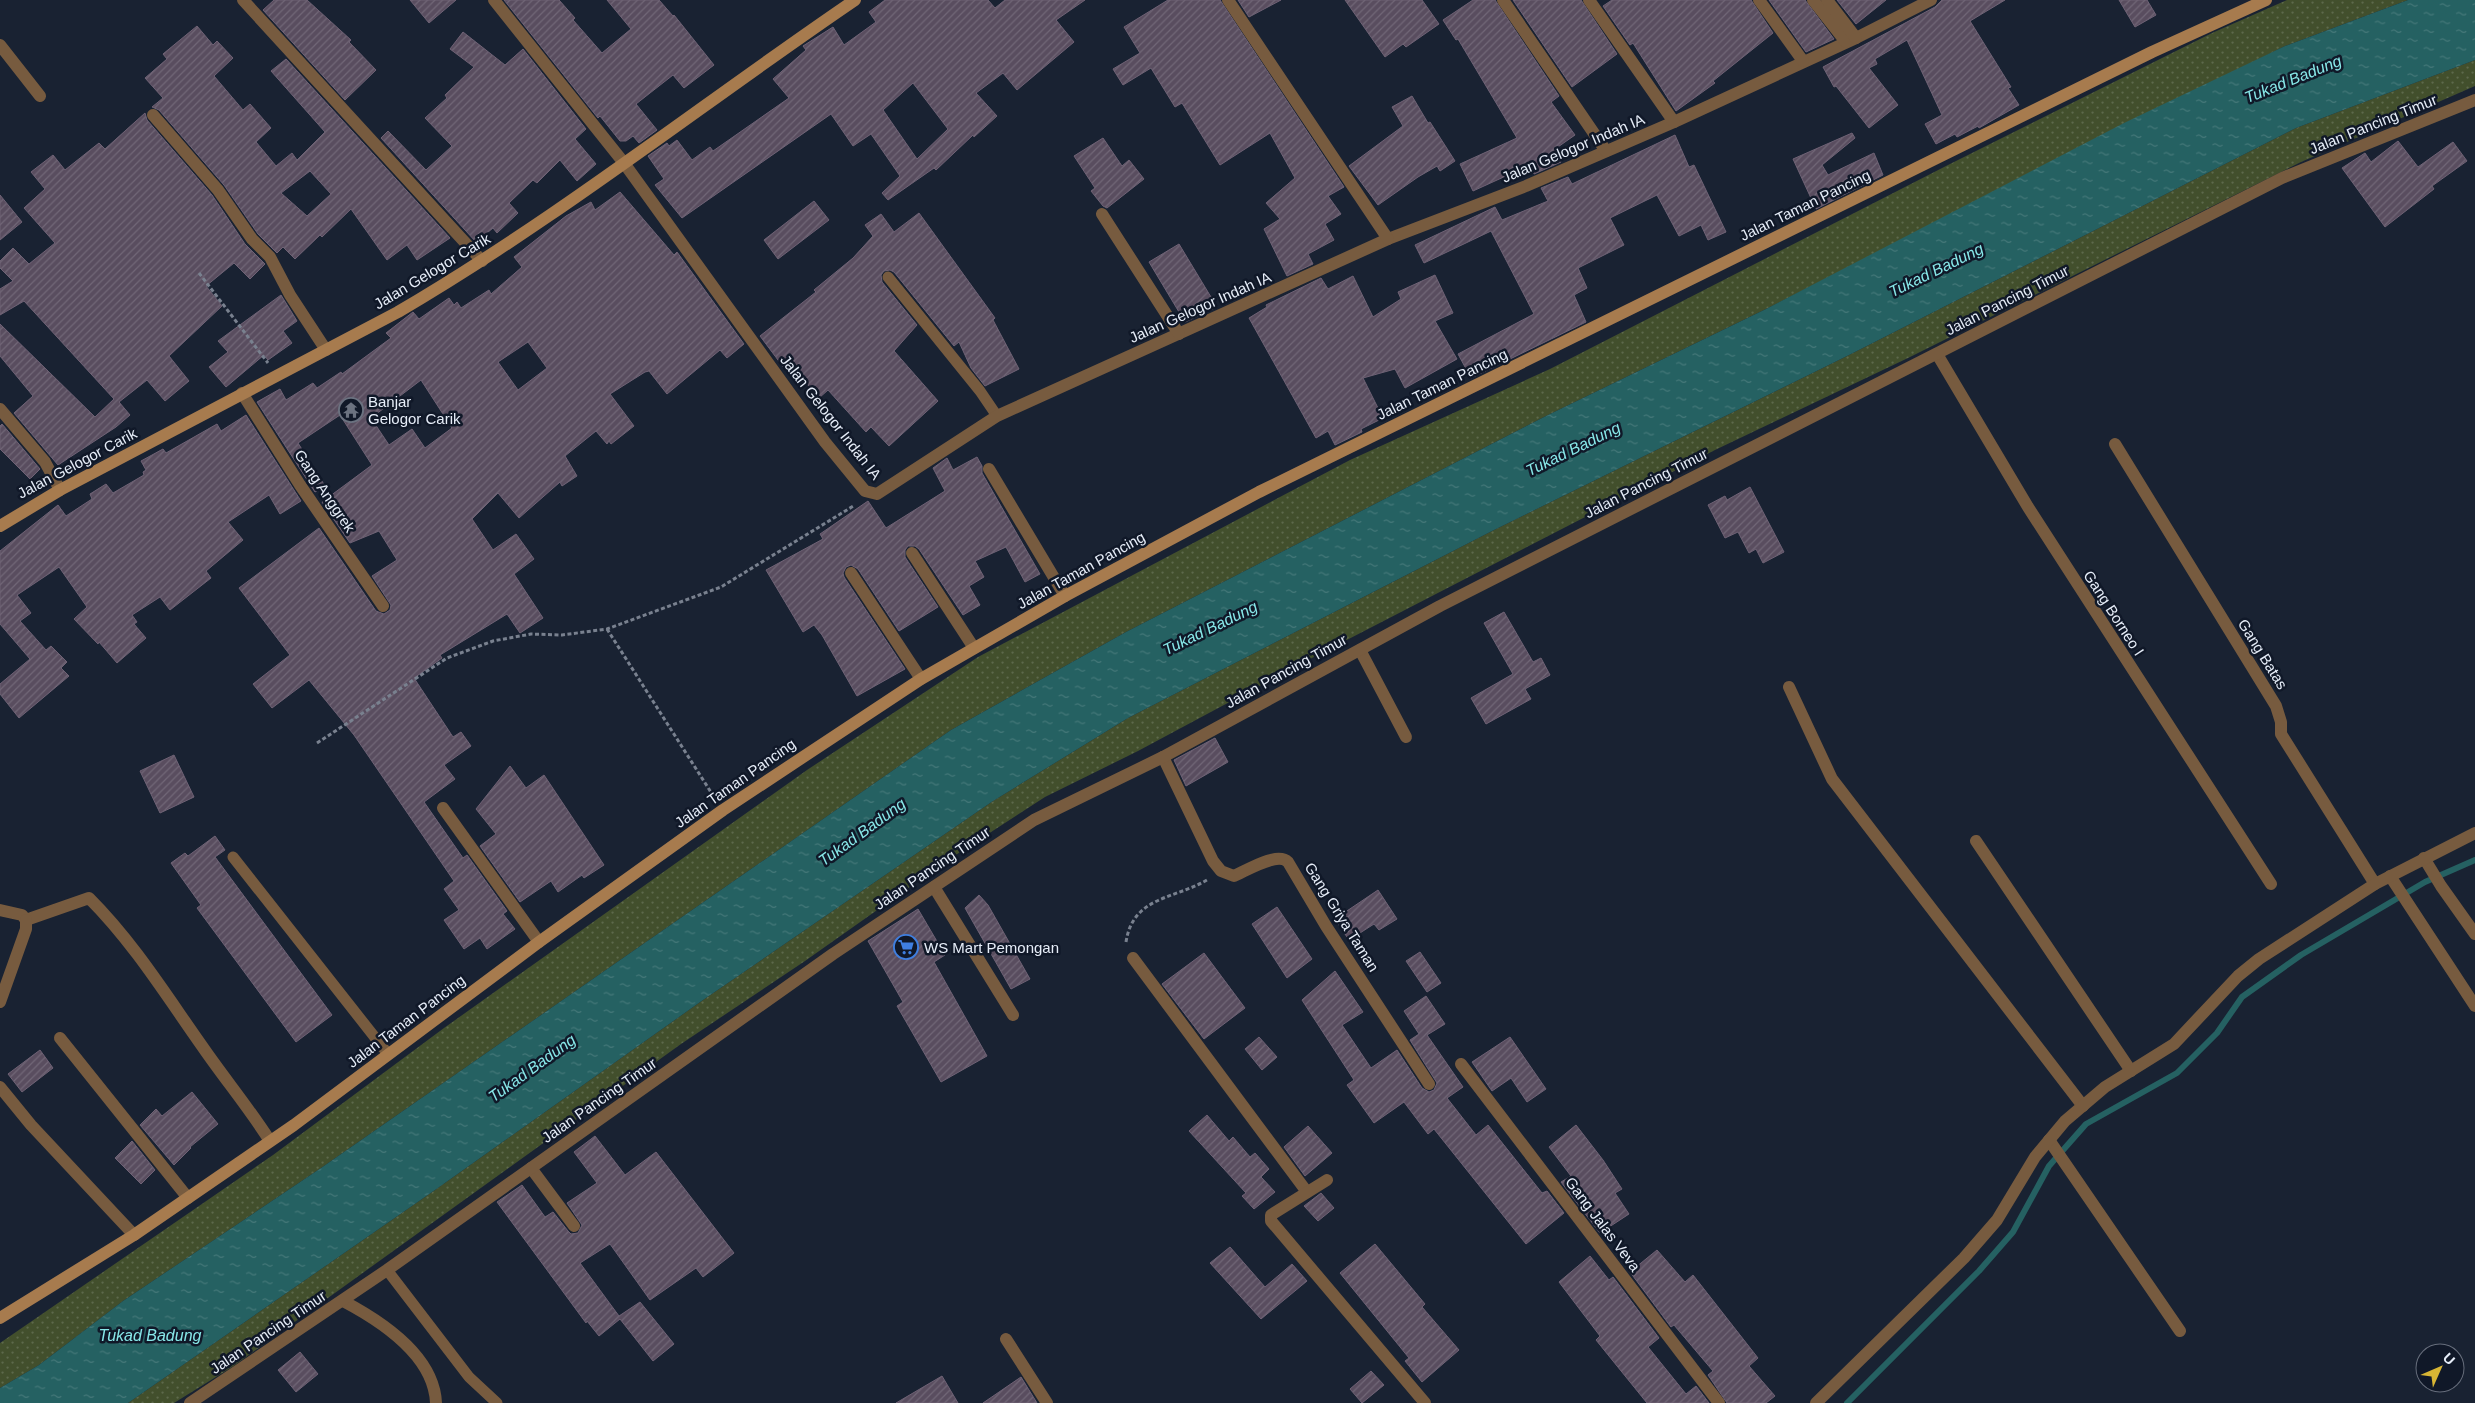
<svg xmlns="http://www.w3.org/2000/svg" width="2475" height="1403" viewBox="0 0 2475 1403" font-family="Arial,sans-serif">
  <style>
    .green { fill: url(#green-dots) }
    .water { fill: url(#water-ripples) }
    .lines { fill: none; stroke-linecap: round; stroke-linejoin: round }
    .stream { stroke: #256162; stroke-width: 6 }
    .building { fill: url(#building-hatch); stroke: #6f6275; fill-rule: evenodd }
    .path { stroke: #79818f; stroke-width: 3; stroke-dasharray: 4 2.5; stroke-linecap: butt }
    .lane { stroke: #775b3f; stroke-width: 11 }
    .street { stroke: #775b3f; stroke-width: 12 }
    .secondary { stroke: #a77b4e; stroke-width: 12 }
    .labels { text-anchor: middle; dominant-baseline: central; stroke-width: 5; stroke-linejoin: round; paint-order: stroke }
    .street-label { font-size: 15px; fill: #e6edf8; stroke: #101828 }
    .poi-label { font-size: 15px; fill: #e6edf8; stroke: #101828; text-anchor: start }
    .water-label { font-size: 16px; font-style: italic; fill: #87e7e8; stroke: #101828 }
  </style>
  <defs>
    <pattern id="green-dots" width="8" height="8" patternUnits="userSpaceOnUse" patternTransform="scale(1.25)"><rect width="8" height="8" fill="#424f2c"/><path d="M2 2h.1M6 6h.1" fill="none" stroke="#5d694b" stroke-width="1.8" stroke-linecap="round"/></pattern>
    <pattern id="water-ripples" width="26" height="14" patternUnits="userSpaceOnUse" patternTransform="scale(1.25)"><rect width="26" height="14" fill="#256162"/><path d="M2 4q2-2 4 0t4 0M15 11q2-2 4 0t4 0" fill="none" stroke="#457879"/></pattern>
    <pattern id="building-hatch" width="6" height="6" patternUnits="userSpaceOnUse" patternTransform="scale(1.25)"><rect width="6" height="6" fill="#594d5f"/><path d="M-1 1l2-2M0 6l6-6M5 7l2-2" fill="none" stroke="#716777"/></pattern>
  </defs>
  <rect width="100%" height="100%" fill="#192232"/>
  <!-- green -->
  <g class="green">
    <path d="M2287,0H2408L2285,46L1766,309L1546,416L1126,632L951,730L321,1168L123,1301L39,1365L0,1388V1343L273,1155L444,1028L807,770L978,657L1350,460L1550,369L1946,166L2212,33Z"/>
    <path d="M2475,60V86L2301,162L1908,358L1715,450L1310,659L1138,751L1045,797L948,860L805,961L681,1044L232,1367L174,1403H128L435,1190L703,1000L993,801L1128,718L1492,531L1849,355L2296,128Z"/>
  </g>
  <!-- water -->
  <path class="water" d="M2408,0H2475V60L2296,128L1849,355L1492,531L1128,718L993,801L703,1000L435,1190L128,1403H0V1388L39,1365L123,1301L321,1168L951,730L1126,632L1546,416L1766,309L2124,123L2285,46Z"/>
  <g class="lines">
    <!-- stream -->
    <path class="stream" d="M1847,1403L1979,1271L2013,1232L2049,1166L2086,1124L2177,1073L2217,1033L2242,997L2301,955L2425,882L2475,860"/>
  </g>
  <!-- building -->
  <g class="building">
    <path d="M274,0H307L351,40L349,42L376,70L345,100L263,10Z"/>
    <path d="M410,0H456L429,23Z"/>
    <path d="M504,0H559L575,18L573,20L602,53L631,29L607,0H659L673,16L674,15L714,65L684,88L673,75L636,104L657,130L639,143L633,136L626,141H620L600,116L598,118Z"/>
    <path d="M885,0H988L995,8L1005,0H1085L1056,20L1074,42L1017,90L1003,73L976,93L997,116L974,137L973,135L936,170L934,168L888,200L882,193L900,176L871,134L853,146L831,114L682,218L655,185L664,179L648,156L667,143L669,146L677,140L692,160L710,147L713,151L789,98L773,79L806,50L803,46L833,27L844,45L876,22L869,12ZM913,83L948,129L917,159L883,110Z"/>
    <path d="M1168,0H1220L1344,187L1328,196L1341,214L1325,224L1334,240L1308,254L1313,264L1287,276L1264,229L1280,219L1266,203L1295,178L1270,133L1220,165L1182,103L1175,107L1151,68L1123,85L1113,69L1140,53L1124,27Z"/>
    <path d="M1238,0H1281L1249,17Z"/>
    <path d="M1345,0H1422L1439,24L1406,47L1403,44L1385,57Z"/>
    <path d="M1473,0H1495L1559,96L1551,102L1575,135L1555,149L1561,162L1534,174L1530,165L1473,191L1460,164L1517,138L1458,39L1456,40L1443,20Z"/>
    <path d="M1513,0H1581L1617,54L1572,87Z"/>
    <path d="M1612,0H1751L1773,33L1713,81L1715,83L1676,111L1633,43L1630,45L1603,6Z"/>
    <path d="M1769,0H1805L1834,39L1806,52Z"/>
    <path d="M1837,0H1886L1856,24Z"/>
    <path d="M1942,0H2005L1970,21L2011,87L2008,88L2019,105L1979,128L1978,126L1957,137L1955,134L1936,144L1925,124L1942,115L1907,40L1875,59L1877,64L1869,68L1898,105L1869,128L1836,86L1834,87L1823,67L1935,7Z"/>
    <path d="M2119,0H2147L2156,15L2135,27Z"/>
    <path d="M197,26L213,45L217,41L233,58L214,76L243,110L250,104L271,128L256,142L276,166L292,153L297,160L325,132L271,71L286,59L450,238L417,260L407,245L387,260L351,209L322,237L320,235L295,259L283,247L277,253L258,234L224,185L159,110L152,107L163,98L145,78L167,59L163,54ZM310,171L331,194L307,216L281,193Z"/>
    <path d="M463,32L505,65L523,49L586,129L575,139L596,164L577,181L560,160L537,183L533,180L509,203L518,213L497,233L493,228L476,242L381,138L388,131L426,170L452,146L425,118L447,98L445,95L474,67L450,49Z"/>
    <path d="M1412,96L1428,123L1430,122L1455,161L1440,171L1437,166L1418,177L1378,205L1349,166L1403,126L1392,107Z"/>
    <path d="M145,113L147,120L212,195L245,244L265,264L250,279L234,263L206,286L222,306L169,356L189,381L165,401L147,380L119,402L130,415L116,427L58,465L14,413L33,396L0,356V324L95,417L114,399L24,301L0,315V289L13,281L0,268V261L13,248L29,264L55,243L24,208L45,189L31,172L53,155L65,170L99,143L105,149Z"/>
    <path d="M1852,133L1855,138L1822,165L1828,175L1874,153L1883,175L1816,209L1793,159Z"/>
    <path d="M1675,135L1689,167L1694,165L1726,232L1708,240L1701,225L1679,236L1657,195L1610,218L1624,245L1578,268L1587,288L1574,295L1586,322L1471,378L1458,354L1534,314L1491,231L1424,263L1415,245L1495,207L1502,220L1548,201L1541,188L1568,177L1572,184Z"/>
    <path d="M1103,138L1122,166L1129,160L1144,179L1107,208L1103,206L1091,191L1095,188L1074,156Z"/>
    <path d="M2398,141L2418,167L2453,142L2467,161L2432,186L2434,189L2385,227L2342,168L2365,153L2371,162Z"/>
    <path d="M620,192L674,255L677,252L744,344L727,358L720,350L667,394L649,371L645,372L610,394L634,426L611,444L609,441L607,444L596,431L565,456L577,476L562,486L560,482L519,518L498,493L472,519L493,550L516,534L534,559L514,574L543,618L520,633L507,614L440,655L442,658L414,678L453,737L461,732L471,746L444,765L455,779L424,802L463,858L467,855L507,911L503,914L515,929L487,949L480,938L464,949L444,920L459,910L444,889L454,881L354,735L309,680L272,708L253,684L290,655L239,588L319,528L376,611L384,614L390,610L391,605L372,576L397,560L379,531L350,543L322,502L372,465L340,415L298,443L325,486L315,492L257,402L280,389L286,400L313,383L317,388L341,372L342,374L391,338L386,333L413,312L419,319L449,298L454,305L457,302L461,308L489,290L491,294L522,267L514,257L566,216L591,202L595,210ZM528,342L547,368L518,390L498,362ZM421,380L452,428L425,448L412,429L389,445L371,418Z"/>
    <path d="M0,195L22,222L0,240Z"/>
    <path d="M814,201L829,220L778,259L764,240Z"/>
    <path d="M919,213L995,318L993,320L1019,369L985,386L971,368L959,342L954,346L894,272L890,270L884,271L881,275L882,282L917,325L894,351L938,401L889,446L871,427L866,432L828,390L819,398L790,364L784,368L760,336L816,292L814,290L853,258L873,236L865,225L881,214L894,232Z"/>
    <path d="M1179,244L1217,307L1185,322L1149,262Z"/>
    <path d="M1435,275L1453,313L1435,321L1457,359L1405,388L1395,369L1363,378L1383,418L1361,429L1362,432L1335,445L1328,431L1316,438L1249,318L1267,307L1266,305L1321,278L1328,289L1353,276L1373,317L1401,299L1398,292Z"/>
    <path d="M281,295L297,321L283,331L292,343L268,360L264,355L226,387L209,367L228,352L218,341Z"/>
    <path d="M246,415L301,501L280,514L269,495L228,522L243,540L206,571L211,578L170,610L160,597L132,615L137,622L134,624L146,638L117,663L99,642L98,644L74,619L87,607L59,567L17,595L31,613L20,621L46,650L51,646L67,662L61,668L69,676L19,718L0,694V684L30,659L0,624V551L58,505L66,516L92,499L90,494L106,484L113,493L144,475L143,472L146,470L141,461L163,449L166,453L217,424L221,431Z"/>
    <path d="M2,424L40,469L30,479L0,449V426Z"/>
    <path d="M977,457L982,466V473L1040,574L1025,582L1006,547L975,561L984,577L969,586L980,605L963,615L919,549L915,546H908L905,550V557L938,607L899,631L858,569L851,565L846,567L843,573L844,577L905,669L857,696L822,635L814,625L803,632L766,570L823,539L820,534L868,501L886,528L945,491L933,468L947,458L953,470Z"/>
    <path d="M1750,487L1784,552L1763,563L1756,549L1749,553L1738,532L1725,538L1708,505L1725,496L1727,500Z"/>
    <path d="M1504,612L1533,662L1541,658L1550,675L1525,689L1531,699L1486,724L1471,698L1513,674L1484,623Z"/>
    <path d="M1215,738L1228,762L1186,786L1174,760Z"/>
    <path d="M174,755L194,797L160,813L140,771Z"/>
    <path d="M510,766L526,788L544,775L604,865L584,878L582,875L558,892L551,881L520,902L480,846L496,834L476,809Z"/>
    <path d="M215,836L225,850L215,857L332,1015L296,1042L197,908L201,905L171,863L185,853L188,856Z"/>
    <path d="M1378,890L1397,919L1379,930L1374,924L1349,940L1335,919Z"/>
    <path d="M979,895L988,905L1030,979L1011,989L965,908Z"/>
    <path d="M1277,907L1312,959L1287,978L1252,924Z"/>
    <path d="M918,909L945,955L934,962L987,1056L941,1082L897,1006L903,1002L868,941Z"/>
    <path d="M1420,952L1441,983L1427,992L1406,961Z"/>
    <path d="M1204,953L1245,1008L1204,1039L1162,984Z"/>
    <path d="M1335,971L1363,1012L1342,1025L1371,1068L1397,1050L1422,1088L1429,1092L1434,1090L1437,1083L1410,1040L1419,1034L1404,1011L1426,996L1445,1024L1427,1035L1463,1087L1447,1098L1476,1135L1488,1125L1542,1193L1547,1191L1564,1213L1526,1244L1434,1129L1428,1134L1404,1102L1374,1123L1347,1085L1354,1080L1302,1000Z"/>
    <path d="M1259,1037L1277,1057L1262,1070L1245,1049Z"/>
    <path d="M1510,1037L1546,1089L1527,1102L1511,1078L1492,1091L1472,1062Z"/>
    <path d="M40,1050L53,1068L22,1092L8,1074Z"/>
    <path d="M192,1092L218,1124L190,1147L191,1148L174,1165L140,1125L156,1109L162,1116Z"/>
    <path d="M1207,1115L1229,1141L1233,1137L1250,1157L1255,1153L1269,1169L1261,1177L1275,1192L1254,1209L1242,1196L1246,1193L1189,1131Z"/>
    <path d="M1576,1125L1603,1160L1622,1189L1615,1193L1629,1214L1600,1233L1561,1182L1571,1176L1549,1147Z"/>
    <path d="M1308,1126L1332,1153L1305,1176L1284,1147Z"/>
    <path d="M595,1136L625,1175L656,1152L734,1253L703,1277L696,1268L650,1300L610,1244L580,1263L619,1316L640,1302L674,1344L653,1361L620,1319L599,1336L587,1321L586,1323L497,1202L522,1185L545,1217L553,1212L568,1231L571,1234L578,1233L582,1225L567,1203L597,1183L574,1152Z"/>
    <path d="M132,1141L155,1170L141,1184L115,1158Z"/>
    <path d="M1321,1193L1334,1208L1318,1221L1304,1206Z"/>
    <path d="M1375,1244L1425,1304L1422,1307L1459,1350L1422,1382L1405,1361L1409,1358L1340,1273Z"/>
    <path d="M1230,1247L1265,1287L1292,1264L1307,1281L1261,1319L1210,1263Z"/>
    <path d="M1657,1250L1685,1282L1693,1275L1758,1358L1749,1366L1775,1396L1766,1403H1727L1708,1375L1713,1371L1674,1325L1671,1327L1630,1272Z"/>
    <path d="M1590,1256L1609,1280L1613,1277L1659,1338L1648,1347L1686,1394L1696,1386L1709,1403H1647L1596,1340L1600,1336L1559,1282Z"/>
    <path d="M300,1352L318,1374L296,1392L278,1370Z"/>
    <path d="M1371,1371L1384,1385L1362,1403L1350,1389Z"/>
    <path d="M942,1376L958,1403H896Z"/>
    <path d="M1021,1377L1037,1403H983Z"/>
  </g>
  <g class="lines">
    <!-- path -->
    <g class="path">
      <path d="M199,273L268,363"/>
      <path d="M607,629L714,797"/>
      <path d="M317,743L447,658L493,641L531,634L562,635L607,629L721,587L855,505"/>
      <path d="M1126,942C1133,896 1175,899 1207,880"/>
    </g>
    <!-- lane -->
    <g class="lane">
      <path d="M888,277L980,391L997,416"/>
      <path d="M233,857L388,1054"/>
      <path d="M387,1270L469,1377L497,1403"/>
    </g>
    <!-- street -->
    <g class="street">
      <path d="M243,0L482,261"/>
      <path d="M494,0L624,163L825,442L865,491L877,494L997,416L1388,239L1526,186L1674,122L1856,38L1931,0"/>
      <path d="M1228,0L1388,239"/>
      <path d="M1503,0L1606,151"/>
      <path d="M1589,0L1674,122"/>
      <path d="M1759,0L1803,61"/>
      <path d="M1813,0L1846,42"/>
      <path d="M1827,0L1856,38"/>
      <path d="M0,45L40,96"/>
      <path d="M153,115L218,190L252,239L270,257L290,295L326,350"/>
      <path d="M1102,214L1179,334"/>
      <path d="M1937,354L2028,507L2271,884"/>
      <path d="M242,393L300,485L383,606"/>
      <path d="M0,409L45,462L60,490"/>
      <path d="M2115,444L2276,706L2281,722V734L2375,884"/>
      <path d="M989,469L1065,596"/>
      <path d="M912,553L974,648"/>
      <path d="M851,573L921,679"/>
      <path d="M1360,650L1406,737"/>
      <path d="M1789,687L1832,779L2083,1106"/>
      <path d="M1163,757L1213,861L1221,871L1234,876C1246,871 1277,851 1288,862L1326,926L1429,1084"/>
      <path d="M443,808L539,942"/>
      <path d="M1976,841L2131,1071"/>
      <path d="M2424,858L2441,886L2475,934"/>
      <path d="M2390,876L2475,1006"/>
      <path d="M934,887L1013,1015"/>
      <path d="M0,910L22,915L26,920L89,898C133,942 166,995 202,1046C224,1078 249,1108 270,1141"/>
      <path d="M1133,958L1307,1192"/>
      <path d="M0,1002L26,929V920"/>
      <path d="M60,1038L188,1198"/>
      <path d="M1461,1064L1719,1403"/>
      <path d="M0,1087L31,1125L134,1235"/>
      <path d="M2049,1140L2180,1331"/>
      <path d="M531,1168L574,1226"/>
      <path d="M1327,1180L1271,1215V1221L1425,1403"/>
      <path d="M343,1301C381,1321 434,1355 436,1403"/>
      <path d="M1006,1339L1047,1403"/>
      <path d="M190,1403L387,1270L833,954L1034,820L1163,757L1440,606L2282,178L2475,100"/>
      <path d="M1816,1403L1964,1258L1997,1220L2035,1157L2065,1121L2105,1087L2174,1044L2238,976L2259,959L2375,884L2475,833"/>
    </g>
    <!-- secondary -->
    <g class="secondary">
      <path d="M0,526L60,490L398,312C557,219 702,104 855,0"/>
      <path d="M0,1318L134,1235L294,1125L539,942L723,810L921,679L1065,596L1259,492L2152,52L2266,0"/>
    </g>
  </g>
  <!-- icons -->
  <defs>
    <symbol id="temple-ring" viewBox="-11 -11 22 22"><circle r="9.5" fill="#101828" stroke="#6b7280" stroke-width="1.5"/><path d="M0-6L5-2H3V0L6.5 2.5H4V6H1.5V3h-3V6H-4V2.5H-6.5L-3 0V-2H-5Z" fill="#6b7280"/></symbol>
    <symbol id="supermarket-ring" viewBox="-11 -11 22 22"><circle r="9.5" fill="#101828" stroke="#3f7fe0" stroke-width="1.5"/><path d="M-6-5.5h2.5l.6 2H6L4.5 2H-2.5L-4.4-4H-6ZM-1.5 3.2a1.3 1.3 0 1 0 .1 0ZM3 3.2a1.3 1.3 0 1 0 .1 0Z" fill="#3f7fe0"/></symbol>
  </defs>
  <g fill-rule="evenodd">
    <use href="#temple-ring" x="337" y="396" width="28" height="28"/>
    <use href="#supermarket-ring" x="892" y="933" width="28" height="28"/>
  </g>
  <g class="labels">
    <!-- street labels -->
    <g class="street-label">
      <text transform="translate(2373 124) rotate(-22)">Jalan Pancing Timur</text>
      <text transform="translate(1573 148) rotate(-23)">Jalan Gelogor Indah IA</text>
      <text transform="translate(1805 205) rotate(-26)">Jalan Taman Pancing</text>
      <text transform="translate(432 271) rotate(-31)">Jalan Gelogor Carik</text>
      <text transform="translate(2007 300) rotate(-27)">Jalan Pancing Timur</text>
      <text transform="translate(1200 307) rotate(-24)">Jalan Gelogor Indah IA</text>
      <text transform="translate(1442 384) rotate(-26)">Jalan Taman Pancing</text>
      <text transform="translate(831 417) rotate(52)">Jalan Gelogor Indah IA</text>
      <text transform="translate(77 463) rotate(-28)">Jalan Gelogor Carik</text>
      <text transform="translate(1646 483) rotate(-27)">Jalan Pancing Timur</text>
      <text transform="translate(325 491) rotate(56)">Gang Anggrek</text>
      <text transform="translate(1081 570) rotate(-29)">Jalan Taman Pancing</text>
      <text transform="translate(2114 613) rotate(57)">Gang Borneo I</text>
      <text transform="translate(2263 654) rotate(58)">Gang Batas</text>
      <text transform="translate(1286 671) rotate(-29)">Jalan Pancing Timur</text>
      <text transform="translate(735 783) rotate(-35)">Jalan Taman Pancing</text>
      <text transform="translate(932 868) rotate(-34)">Jalan Pancing Timur</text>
      <text transform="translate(1342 917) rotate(58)">Gang Griya Taman</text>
      <text transform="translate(406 1021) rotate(-37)">Jalan Taman Pancing</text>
      <text transform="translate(599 1100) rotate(-35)">Jalan Pancing Timur</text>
      <text transform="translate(1603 1224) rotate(53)">Gang Jalas Veva</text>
      <text transform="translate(268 1332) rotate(-34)">Jalan Pancing Timur</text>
    </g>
    <!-- poi labels -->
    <g class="poi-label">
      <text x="368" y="401">Banjar<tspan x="368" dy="17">Gelogor Carik</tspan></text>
      <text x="924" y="947">WS Mart Pemongan</text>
    </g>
    <!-- water labels -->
    <g class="water-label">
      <text transform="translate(2293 79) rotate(-22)">Tukad Badung</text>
      <text transform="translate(1936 270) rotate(-26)">Tukad Badung</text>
      <text transform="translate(1573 449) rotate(-26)">Tukad Badung</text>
      <text transform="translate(1210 628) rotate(-26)">Tukad Badung</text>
      <text transform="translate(862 832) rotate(-36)">Tukad Badung</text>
      <text transform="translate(532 1068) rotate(-36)">Tukad Badung</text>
      <text x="150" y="1335">Tukad Badung</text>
    </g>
  </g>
  <!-- north arrow -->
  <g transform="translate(2440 1368) rotate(45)"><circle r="24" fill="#101828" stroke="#666d7b"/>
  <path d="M0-4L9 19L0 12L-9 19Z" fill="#d7b534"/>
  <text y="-8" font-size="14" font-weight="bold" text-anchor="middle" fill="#e6edf8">U</text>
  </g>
</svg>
